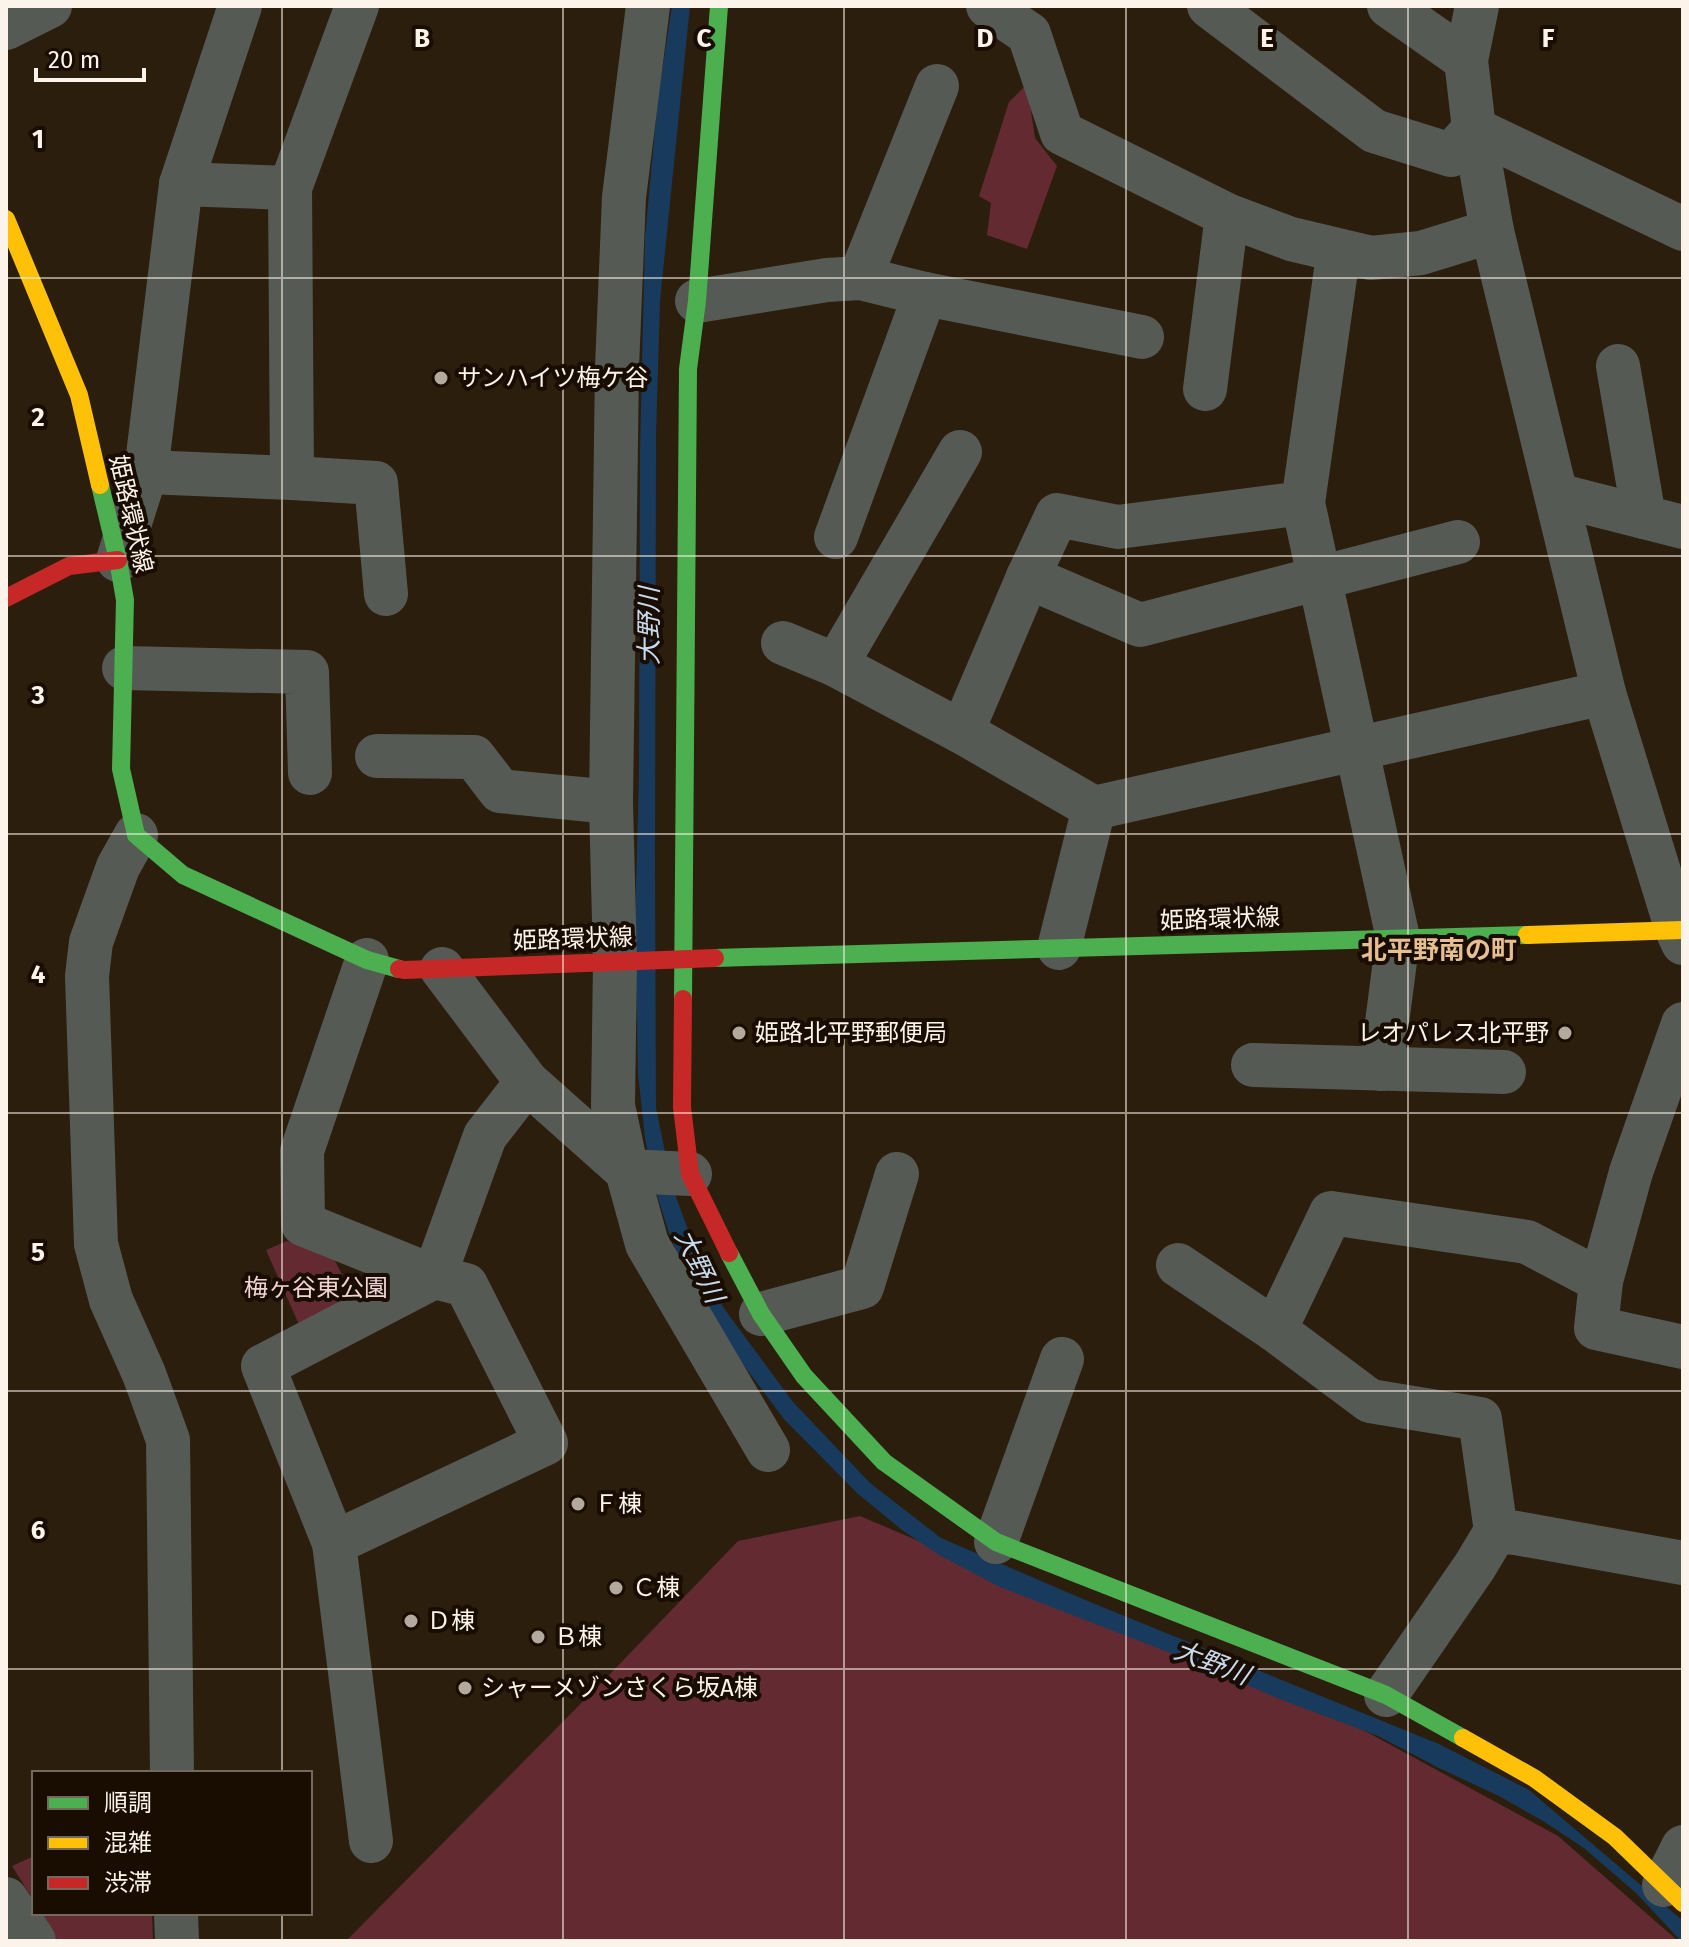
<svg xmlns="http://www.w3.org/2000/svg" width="1689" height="1947" viewBox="0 0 1689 1947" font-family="'Fira Sans','Noto Sans JP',sans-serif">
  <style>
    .green { fill: #642a32 }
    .water { fill: #183b5d }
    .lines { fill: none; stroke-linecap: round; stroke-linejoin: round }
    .street { stroke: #565a55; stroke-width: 44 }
    .fast { stroke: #4caf50; stroke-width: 18 }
    .slow { stroke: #ffc107; stroke-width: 18 }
    .jam { stroke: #c62828; stroke-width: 18 }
    .grid { fill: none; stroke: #fcf4ea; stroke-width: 2; stroke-opacity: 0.55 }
    .poi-dot { fill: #b3a99d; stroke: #190c00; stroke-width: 3 }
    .labels { text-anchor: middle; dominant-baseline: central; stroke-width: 8; stroke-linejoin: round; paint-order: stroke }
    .poi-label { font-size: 24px; fill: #fcf4ea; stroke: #190c00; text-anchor: start }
    .street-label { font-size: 24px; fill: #fcf4ea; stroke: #190c00 }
    .park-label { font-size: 24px; fill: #f1d3d6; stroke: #190c00 }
    .water-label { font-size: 26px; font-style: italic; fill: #c8daed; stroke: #190c00 }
    .neighbourhood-label { font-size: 26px; font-weight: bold; fill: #e6bf91; stroke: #190c00 }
    .grid-label { font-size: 26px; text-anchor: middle; font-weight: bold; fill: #fcf4ea; stroke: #190c00; stroke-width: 8; stroke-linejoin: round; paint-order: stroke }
  </style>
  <rect width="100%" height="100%" fill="#2b1e0d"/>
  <!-- green -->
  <g class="green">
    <path d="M1027,84L1035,138L1057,166L1027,249L987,235L991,203L979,196L1009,102Z"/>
    <path d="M287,1241L333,1257L356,1302L301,1329L266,1250Z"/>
    <path d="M860,1516L1367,1732L1558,1836L1678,1941H346L610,1674L738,1541Z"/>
    <path d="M34,1856V1901L12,1866Z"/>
    <path d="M41,1913H152L153,1941H58Z"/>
  </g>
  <!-- water -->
  <path class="water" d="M672,6H690L660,301L656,437L655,869L656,1108L672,1186L698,1257L723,1307L793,1402L870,1483L941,1538L1090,1602L1439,1744L1529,1790L1683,1921V1941H1681L1636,1893L1584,1848L1543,1821L1499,1796L1439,1768L1378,1736L1282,1700L1186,1659L1000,1587L939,1555L902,1530L857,1493L784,1419L727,1343L695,1294L669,1233L654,1185L645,1138L638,1074L635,926L639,774L640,451L645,237L658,98Z"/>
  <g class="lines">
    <!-- street -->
    <g class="street">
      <path d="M648,6L624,197L617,368L611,802L615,961L613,1106L627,1171L647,1244L768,1450"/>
      <path d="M988,6L1029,34L1062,133L1227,215L1291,239L1371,258L1421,253L1492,231"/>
      <path d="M1209,6L1374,131L1451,155L1474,129L1683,229"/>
      <path d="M1389,6L1466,60"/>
      <path d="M1477,6L1466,60L1474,129L1492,231L1604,693L1677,930L1683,943"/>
      <path d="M6,28L50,6"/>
      <path d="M181,184L290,188"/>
      <path d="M1336,270L1303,503L1398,938L1381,1069"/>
      <path d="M860,278L937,86"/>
      <path d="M697,301L827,280L860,278L925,294L1142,337"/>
      <path d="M1618,366L1644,517"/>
      <path d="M1205,389L1227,215"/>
      <path d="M960,452L836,665L962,732"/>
      <path d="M146,472L292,478L290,188L357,6"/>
      <path d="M292,478L376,483L386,594"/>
      <path d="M1557,495L1683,527"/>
      <path d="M1303,503L1118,527L1057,515L1028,577L962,732L1094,808L1604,693"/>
      <path d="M836,537L925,294"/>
      <path d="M118,560L146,472L181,184L240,6"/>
      <path d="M1028,577L1140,625L1458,542"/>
      <path d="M783,643L836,665"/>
      <path d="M124,668L307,672L310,773"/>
      <path d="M377,756L474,757L500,791L611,802"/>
      <path d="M136,835L118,867L91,942L87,976L96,1244L111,1300L144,1374L168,1440L172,1773"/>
      <path d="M1059,948L1094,808"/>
      <path d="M442,969L527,1082L627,1171L690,1174"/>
      <path d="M1683,1024L1631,1172L1601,1281L1596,1328L1683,1347"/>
      <path d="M1253,1065L1504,1072"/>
      <path d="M1178,1265L1275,1330L1370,1401L1480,1419L1496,1531"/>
      <path d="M761,1314L862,1287L897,1174"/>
      <path d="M1275,1330L1331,1213L1527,1242L1601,1281"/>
      <path d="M996,1542L1062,1359"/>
      <path d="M334,1543L546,1443L466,1285L434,1277L303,1224L302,1151L367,960"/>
      <path d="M1386,1695L1475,1566L1496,1531L1516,1533L1683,1563"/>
      <path d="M371,1841L334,1543L263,1366L434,1277L485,1136L527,1082"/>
      <path d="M1664,1885L1683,1847"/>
      <path d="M6,1899L34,1941"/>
      <path d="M176,1913L177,1941"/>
    </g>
    <!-- fast -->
    <g class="fast">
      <path d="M100,485L118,560L125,600L121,769L136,835L183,875L367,960L399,969"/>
      <path d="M715,958L1527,935"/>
      <path d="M683,999L688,369L697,301L719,6"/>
      <path d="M729,1253L761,1314L804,1376L884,1462L996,1542L1386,1695L1463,1738"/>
    </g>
    <!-- slow -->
    <g class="slow">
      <path d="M6,219L79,395L100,485"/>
      <path d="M1527,935L1683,930"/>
      <path d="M1463,1738L1534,1778L1615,1837L1683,1903"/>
    </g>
    <!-- jam -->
    <g class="jam">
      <path d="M6,598L69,566L118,560"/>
      <path d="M399,969L404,970L715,958"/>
      <path d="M683,999L682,1107L690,1174L729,1253"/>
    </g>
  </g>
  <!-- grid -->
  <path class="grid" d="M282,6V1773M563,6V1941M844,6V1941M1126,6V1941M1408,6V1941M6,278H1683M6,556H1683M6,834H1683M6,1113H1683M6,1391H1683M6,1669H1683M282,1913V1941"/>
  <!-- markers -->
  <g class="poi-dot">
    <circle cx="441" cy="378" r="8"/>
    <circle cx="739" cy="1033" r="8"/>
    <circle cx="1565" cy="1033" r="8"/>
    <circle cx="578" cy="1504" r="8"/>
    <circle cx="616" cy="1588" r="8"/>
    <circle cx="411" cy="1621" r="8"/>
    <circle cx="538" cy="1637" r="8"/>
    <circle cx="465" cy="1688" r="8"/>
  </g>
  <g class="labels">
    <!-- poi labels -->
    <g class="poi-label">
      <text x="457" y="378">サンハイツ梅ケ谷</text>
      <text x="755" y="1033">姫路北平野郵便局</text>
      <text x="1549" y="1033" text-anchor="end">レオパレス北平野</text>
      <text x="594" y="1504">Ｆ棟</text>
      <text x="632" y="1588">Ｃ棟</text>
      <text x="427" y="1621">Ｄ棟</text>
      <text x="554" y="1637">Ｂ棟</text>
      <text x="481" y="1688">シャーメゾンさくら坂A棟</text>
    </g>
    <!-- street labels -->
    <g class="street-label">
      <text transform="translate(131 514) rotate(77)">姫路環状線</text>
      <text transform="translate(1220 919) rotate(-2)">姫路環状線</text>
      <text transform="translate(573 939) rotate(-2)">姫路環状線</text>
    </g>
    <!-- park labels -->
    <g class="park-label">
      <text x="316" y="1288">梅ヶ谷東公園</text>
    </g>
    <!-- water labels -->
    <g class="water-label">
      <text transform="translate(649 626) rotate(-90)">大野川</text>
      <text transform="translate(699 1266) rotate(64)">大野川</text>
      <text transform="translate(1212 1663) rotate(21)">大野川</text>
    </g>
    <!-- neighbourhood labels -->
    <g class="neighbourhood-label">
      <text x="1439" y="950">北平野南の町</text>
    </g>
  </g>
  <g class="grid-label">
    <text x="422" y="47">B</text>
    <text x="704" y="47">C</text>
    <text x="985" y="47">D</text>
    <text x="1267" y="47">E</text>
    <text x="1548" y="47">F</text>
    <text x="38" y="148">1</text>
    <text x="38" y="426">2</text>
    <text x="38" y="704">3</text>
    <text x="38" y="983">4</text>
    <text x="38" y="1261">5</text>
    <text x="38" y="1539">6</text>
  </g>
  <!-- border -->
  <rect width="1689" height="1947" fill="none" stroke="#fcf4ea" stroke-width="16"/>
  <!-- legend -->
  <rect x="32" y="1771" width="280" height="144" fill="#190c00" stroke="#74695e" stroke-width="2"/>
  <rect x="48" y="1797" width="40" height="12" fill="#4caf50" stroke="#74695e" stroke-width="2"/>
  <text x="104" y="1811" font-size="24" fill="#fcf4ea">順調</text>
  <rect x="48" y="1837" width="40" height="12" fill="#ffc107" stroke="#74695e" stroke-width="2"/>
  <text x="104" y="1851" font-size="24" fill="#fcf4ea">混雑</text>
  <rect x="48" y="1877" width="40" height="12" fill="#c62828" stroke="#74695e" stroke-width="2"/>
  <text x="104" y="1891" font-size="24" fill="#fcf4ea">渋滞</text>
  <!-- scale -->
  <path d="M36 68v12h108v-12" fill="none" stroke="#fcf4ea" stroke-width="4"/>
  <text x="48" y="68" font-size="24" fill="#fcf4ea" stroke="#190c00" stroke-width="6" paint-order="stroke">20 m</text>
</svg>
